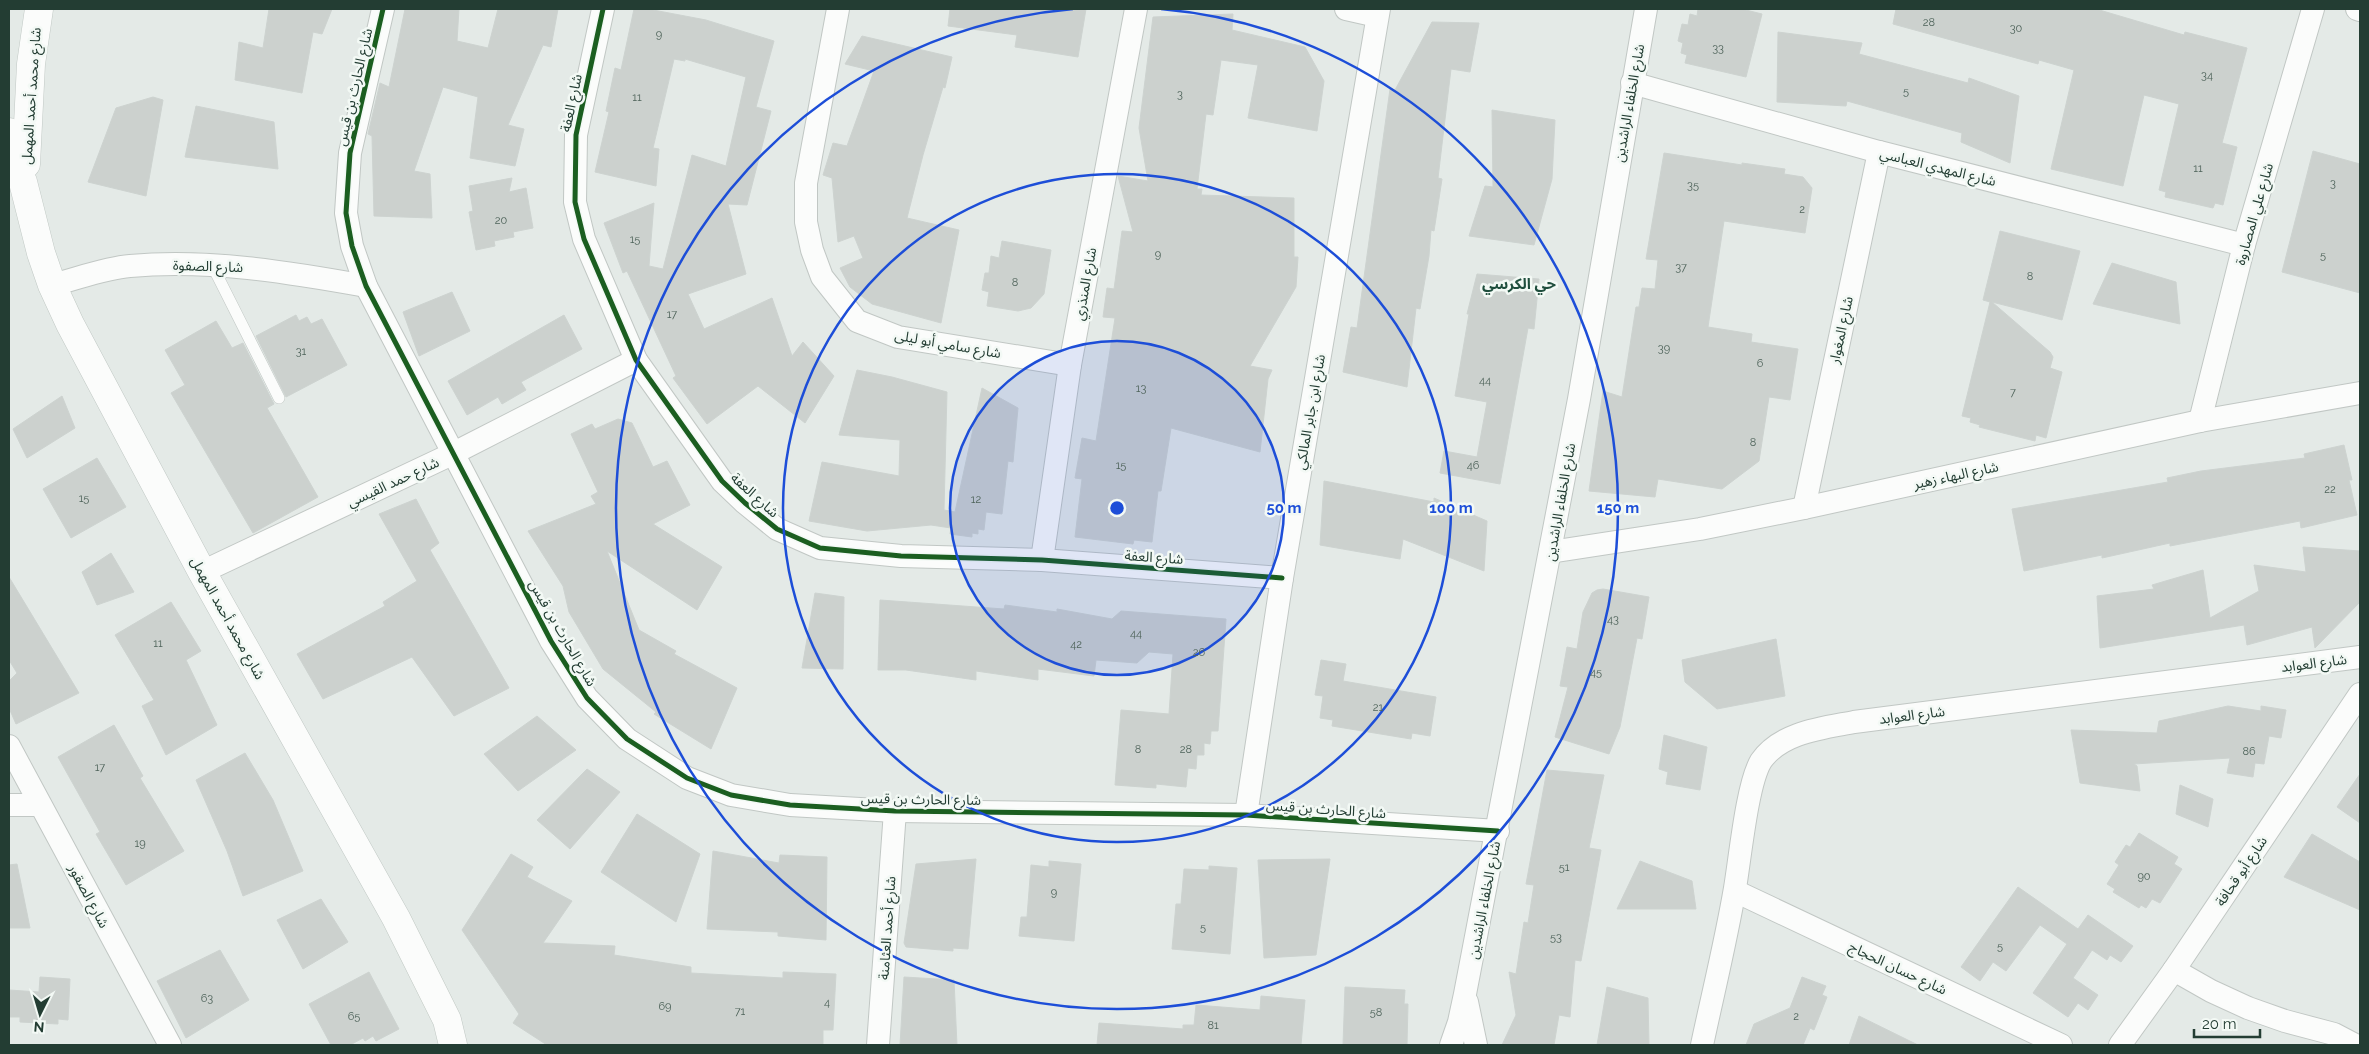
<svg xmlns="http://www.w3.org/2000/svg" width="2369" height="1054" viewBox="0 0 2369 1054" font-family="Raleway,'Noto Sans Arabic',sans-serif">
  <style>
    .building { fill: #ccd1ce; stroke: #cdd3d0 }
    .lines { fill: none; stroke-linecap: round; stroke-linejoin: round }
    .lane-casing { stroke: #c1c7c4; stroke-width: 12 }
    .street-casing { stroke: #c1c7c4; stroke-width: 24 }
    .secondary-casing { stroke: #c0c8c4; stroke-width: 29 }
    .lane { stroke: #fbfcfb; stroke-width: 11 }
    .street { stroke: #fbfcfb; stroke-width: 22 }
    .secondary { stroke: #fbfcfb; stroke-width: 28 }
    .cycleway-casing { stroke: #f3f9f5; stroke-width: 8 }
    .cycleway { stroke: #1b5e20; stroke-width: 5 }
    .ring { fill: none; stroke: #1d4ed8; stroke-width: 2.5 }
    .labels { text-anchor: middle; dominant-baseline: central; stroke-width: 5; stroke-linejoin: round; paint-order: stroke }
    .number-label { font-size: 11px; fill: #4e635a }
    .street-label { font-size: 14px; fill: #233d33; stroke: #f3f9f5 }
    .neighbourhood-label { font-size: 15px; font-weight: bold; fill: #1f4e3d; stroke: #f3f9f5 }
    .centre { fill: #1d4ed8; stroke: #f3f9f5; stroke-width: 2.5 }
    .ring-label { font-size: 15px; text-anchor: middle; font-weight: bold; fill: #1d4ed8; stroke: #f3f9f5; stroke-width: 5; stroke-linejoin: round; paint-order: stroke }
  </style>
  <rect width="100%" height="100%" fill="#e4eae7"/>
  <!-- building -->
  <g class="building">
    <path d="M269,9H332L322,34L313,32L302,93L235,80L239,42L263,48Z"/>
    <path d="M405,9H459L457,41L488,48L498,9H558L551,47L543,45L508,125L524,129L515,166L470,158L478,97L443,87L414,171L430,174L432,218L374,216L372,136L368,134L380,83L389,87Z"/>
    <path d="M634,9H648L706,20L774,41L756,107L771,111L747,205L728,204L746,274L688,294L704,329L772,298L792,356L803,342L834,376L805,423L758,386L707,424L673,378L676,376L627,271L623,273L604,223L654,203L649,266L663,269L692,155L726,166L746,77L685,59V61L674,59L653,148L659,149L656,186L595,172L609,112L606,111L615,68L621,70Z"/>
    <path d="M950,9H1086L1078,57L1015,47L1017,35L948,26Z"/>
    <path d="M1698,9H1742L1762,14L1746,77L1685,63L1687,55L1681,53L1683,43L1678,41L1682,24L1688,25L1690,14L1697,16Z"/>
    <path d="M1896,9H2096L2184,35L2185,32L2247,48L2222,143L2237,147L2223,205L2215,203L2213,208L2165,197L2166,192L2159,190L2179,104L2144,95L2123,186L2051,169L2074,70L2039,60L2038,64L1893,24Z"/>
    <path d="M1233,14L1232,30L1305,47L1324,81L1317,131L1248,118L1258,65L1221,60L1213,115L1206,114L1197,189H1202L1201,195L1294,198V257H1298L1296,287L1250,366L1272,370L1268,379L1260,452L1171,428L1161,491H1158L1152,542L1134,540L1133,544L1075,537L1082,479L1075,478L1082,438L1096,441L1115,318L1103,317L1107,288L1114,289L1122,231L1133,232L1118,176L1148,181L1139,128L1153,17Z"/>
    <path d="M1432,22L1479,23L1470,72L1451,69L1438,178L1442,179L1434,231L1431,230L1429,256L1420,309L1416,308L1407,387L1343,372L1351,327L1357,328L1390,89L1395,90Z"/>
    <path d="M1778,32L1862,43L1859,54L1968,83L1969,78L2019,96L2010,163L1961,142L1962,133L1847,101L1846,106L1777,102Z"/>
    <path d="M862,36L952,57L945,88L943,87L923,155L907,218L959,230L941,323L872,304L850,287L840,268L863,258L854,236L838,242L832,178L823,175L833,143L847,146L874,71L845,64Z"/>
    <path d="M153,97L163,100L146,196L88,182L116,108Z"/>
    <path d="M196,106L274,122L278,169L185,157Z"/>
    <path d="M1492,110L1555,120L1552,179L1534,245L1469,236L1485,186L1493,187Z"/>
    <path d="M2313,151L2360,164V293L2282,272Z"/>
    <path d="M1664,153L1742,165V163L1785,169L1784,174L1803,177L1812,188L1805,233L1724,221L1708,327L1752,334L1751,342L1798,349L1790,400L1769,397L1759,461L1722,489L1658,479L1655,497L1589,491L1603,391L1622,397L1636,307H1639L1642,288L1655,289L1658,260L1646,259Z"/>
    <path d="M512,178L509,192L526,188L533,228L513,232L514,237L494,241L495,246L476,250L469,212L473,211L469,186Z"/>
    <path d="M2000,231L2080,251L2062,320L1992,302L2050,352L2053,357L2050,368L2062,372L2046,438L2036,435L2035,441L1979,427L1980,425L1970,422L1971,418L1962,416L1990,302L1983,300Z"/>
    <path d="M1002,241L1051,250L1044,294L1031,308L1018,311L987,306L989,292L982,290L985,273H989L991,256L999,258Z"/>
    <path d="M2112,263L2176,282L2180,324L2093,304Z"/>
    <path d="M1477,274L1539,279L1534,329L1528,328L1500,484L1440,473L1444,451L1477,457L1487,402L1455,396L1469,314H1467Z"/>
    <path d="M452,292L470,331L419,356L403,312Z"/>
    <path d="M296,315L299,321L307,317L311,324L322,319L347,365L286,397L256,336Z"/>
    <path d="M564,315L582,349L521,382L526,390L502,404L498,397L467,415L448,381Z"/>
    <path d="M216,321L232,348L243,343L274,404L267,408L318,497L253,533L171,393L185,385L165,350Z"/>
    <path d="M857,370L892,377L947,392L944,510L955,512L982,388L1018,408L1013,462L1008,461L1002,514L986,512L984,530L978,529V534L972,533V537L950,534L951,528L931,525L867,531L809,521L822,462L899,476L900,440L839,435Z"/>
    <path d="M62,396L75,428L27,458L13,429Z"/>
    <path d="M618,419L632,423L653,467L667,461L690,505L653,524L722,567L697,610L607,551L639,630L676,651L674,654L737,688L711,749L654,714L656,712L603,669L569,612L563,586L528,531L596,504L591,496L598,492L571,434L592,424L595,429Z"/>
    <path d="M2344,445L2352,480H2349L2357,515L2301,528L2300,521L2170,546V543L2102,558V555L2024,571L2012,509L2168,482L2167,478L2201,471L2305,458L2304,454Z"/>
    <path d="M97,458L126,507L71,538L43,489Z"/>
    <path d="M1324,481L1434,502V498L1487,521L1484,571L1403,539L1400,559L1320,545Z"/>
    <path d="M416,499L439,543L430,550L509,688L454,716L412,657L323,699L297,654L385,606L383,602L417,581L379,514Z"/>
    <path d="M2303,547L2360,551V602L2315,648L2312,627L2247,645L2244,625L2100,648L2097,596L2154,589L2152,585L2203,570L2210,618L2259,591L2254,565L2306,572Z"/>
    <path d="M111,553L134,592L97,605L82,572Z"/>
    <path d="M9,577L79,693L16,724L9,708V681L17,673L9,660Z"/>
    <path d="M1603,589L1649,597L1642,639L1637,638L1620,727L1609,754L1555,737L1568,687L1560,686L1567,647L1577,649L1583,612L1592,593L1597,590Z"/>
    <path d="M815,593L844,597L843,669L802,668Z"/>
    <path d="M880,600L1004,609L1005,605L1057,612V609L1112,619L1121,611L1226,619L1218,731H1211L1210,744L1204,743V755H1197L1196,769L1188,768L1186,787L1156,784V788L1115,785L1121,710L1169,714L1173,654L1149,652L1137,663L1096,660L1094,676L1038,669V680L976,671V680L906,670H878Z"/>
    <path d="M171,602L201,651L186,660L217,725L166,755L142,706L154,700L115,635Z"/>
    <path d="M1776,639L1785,696L1717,709L1685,682L1682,660Z"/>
    <path d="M1321,660L1346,664L1343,681L1436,697L1430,736L1412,733L1411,739L1332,726L1333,720L1320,718L1323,696L1315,695Z"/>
    <path d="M2228,706L2261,711V706L2286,710L2281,738L2269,736L2264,764L2255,763L2253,777L2227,773L2230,758L2134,764L2137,766L2140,791L2080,783L2071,730L2157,733L2159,721Z"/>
    <path d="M537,716L576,750L518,791L484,754Z"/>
    <path d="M114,725L143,776L140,778L184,851L126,885L96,834L100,832L58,757Z"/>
    <path d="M1664,735L1707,747L1700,790L1666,784L1668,772L1659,769Z"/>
    <path d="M245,753L273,800L303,871L243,896L227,851L196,780Z"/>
    <path d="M587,769L620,792L570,849L537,820Z"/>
    <path d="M1547,770L1604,775L1589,848L1601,850L1581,961L1575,960L1570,1017L1559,1015L1554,1045H1502L1516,1015L1509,972L1516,974L1524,922L1528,923L1534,885L1526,884Z"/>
    <path d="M2360,774V823L2337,807Z"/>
    <path d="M2180,785L2213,799L2208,827L2176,814Z"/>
    <path d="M637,814L700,854L676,922L601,872Z"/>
    <path d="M2139,833L2178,857L2174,864L2182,869L2160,903L2152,899L2146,908L2141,905L2139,908L2113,892L2115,889L2107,884L2119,865L2115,862L2126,845L2130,847Z"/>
    <path d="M2312,834L2360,862V910L2284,877Z"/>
    <path d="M713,851L779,863L780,855L827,857L826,940L778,936V932L707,929Z"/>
    <path d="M511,854L533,867L527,877L572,901L543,943L615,946L614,955L691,967V973L783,978V972L836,974L833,1030H823V1045H547L513,1023L519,1014L462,930Z"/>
    <path d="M976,859L968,949L953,948V951L906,947L904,943L916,864Z"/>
    <path d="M1330,859L1316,955L1264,958L1258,860Z"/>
    <path d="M1049,861L1081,864L1074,941L1019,936L1021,917H1027L1031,865L1049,867Z"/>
    <path d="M1640,861L1692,881L1696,909H1617Z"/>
    <path d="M17,864L30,928H9V865Z"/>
    <path d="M1209,866L1237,868L1230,954L1172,949L1176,904H1181L1184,869L1209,870Z"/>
    <path d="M2018,887L2078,929L2088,915L2133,946L2121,962L2110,955L2107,960L2092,950L2073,978L2098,995L2088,1010L2078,1003L2068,1017L2033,993L2067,944L2040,925L2006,971L1993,962L1980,981L1961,967Z"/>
    <path d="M321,899L348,942L303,969L277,920Z"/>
    <path d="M220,950L249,1000L186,1038L157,981Z"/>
    <path d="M369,972L399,1029L376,1041L373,1036L365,1041L363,1038L350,1045H331L309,1004Z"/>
    <path d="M40,977L70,979L68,1020L58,1019V1024L20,1022V1017H9V990L39,992Z"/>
    <path d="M904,977L954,980L957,1045H900Z"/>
    <path d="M1802,977L1826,986L1822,995L1827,997L1814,1030L1810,1028L1803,1045H1746L1754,1024L1790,1008Z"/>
    <path d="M1345,987L1405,990L1404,1004H1408L1407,1045H1343Z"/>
    <path d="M1607,987L1648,998L1649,1045H1597Z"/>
    <path d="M1261,996L1305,1000L1301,1045H1097L1099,1023L1183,1029V1025H1194L1196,1005L1260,1010Z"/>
    <path d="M1859,1016L1918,1045H1849Z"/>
  </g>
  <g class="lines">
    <defs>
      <path id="lane" d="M212,265L279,398"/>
      <g id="street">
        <path d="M383,9L350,153L346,213L352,246L366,286L551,641L587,698L627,739L687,778L731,795L790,805L895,811L1246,815L1498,831"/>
        <path d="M603,9L576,135L575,202L584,239L636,360L722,481L745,503L777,529L820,548L901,556L1042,560L1282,578"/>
        <path d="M838,9L806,183V222L812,250L822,277L857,321L898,337L1070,365"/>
        <path d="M1346,9L1377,16"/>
        <path d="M2357,9L2360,10"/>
        <path d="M1632,83L1879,152L2244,245"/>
        <path d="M52,285C77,279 104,268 130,266C209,259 288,272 366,286"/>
        <path d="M2200,421L2244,245L2313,9"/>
        <path d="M1804,508L1879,152"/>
        <path d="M1550,552L1700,529L1804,508L2200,421L2360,393"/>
        <path d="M1042,560L1070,365L1136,9"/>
        <path d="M202,572L452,454L636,360"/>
        <path d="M9,746L170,1045"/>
        <path d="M9,805H40"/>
        <path d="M1246,815L1282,578L1379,9"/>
        <path d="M1735,891L2061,1045"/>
        <path d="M2174,970L2211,991L2248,1008L2285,1021L2334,1034L2355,1045"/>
        <path d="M1467,1002L1476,1045"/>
        <path d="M878,1045L895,811"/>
        <path d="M1451,1045L1459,1022L1465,994L1579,399L1646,9"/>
        <path d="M1702,1045C1713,993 1726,941 1735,888C1740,859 1747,784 1761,761C1781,732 1823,728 1854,722L2360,657"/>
        <path d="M2120,1045L2174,970L2360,694"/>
      </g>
      <g id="secondary">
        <path d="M9,132L12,162L23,182L41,253L52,285L70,324L202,572L396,918L447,1020L453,1045"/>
        <path d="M26,164L31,64L39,9"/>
      </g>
    </defs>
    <!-- lane casing -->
    <use href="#lane" class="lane-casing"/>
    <!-- street casing -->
    <use href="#street" class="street-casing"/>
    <!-- secondary casing -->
    <use href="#secondary" class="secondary-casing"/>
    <!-- lane -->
    <use href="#lane" class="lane"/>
    <!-- street -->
    <use href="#street" class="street"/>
    <!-- secondary -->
    <use href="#secondary" class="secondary"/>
    <defs>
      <g id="cycleway">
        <path d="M383,9L350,153L346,213L352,246L366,286L551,641L587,698L627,739L687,778L731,795L790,805L895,811L1246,815L1498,831"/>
        <path d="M603,9L576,135L575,202L584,239L636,360L722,481L745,503L777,529L820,548L901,556L1042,560L1282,578"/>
      </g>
    </defs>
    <!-- cycleway casing -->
    <use href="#cycleway" class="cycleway-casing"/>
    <!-- cycleway -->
    <use href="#cycleway" class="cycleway"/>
  </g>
  <!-- distance rings -->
  <circle cx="1117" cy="508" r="167" fill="#1d4ed8" fill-opacity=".12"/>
  <g class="ring">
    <circle cx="1117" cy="508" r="167"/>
    <circle cx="1117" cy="508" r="334"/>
    <path d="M1161 9A501 501 0 1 1 1073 9"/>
  </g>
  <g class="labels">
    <!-- number labels -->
    <g class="number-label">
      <text x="1929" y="22">28</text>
      <text x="2016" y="28">30</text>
      <text x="659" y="34">9</text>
      <text x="1718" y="48">33</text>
      <text x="2207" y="75">34</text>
      <text x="1906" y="91">5</text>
      <text x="1180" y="94">3</text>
      <text x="637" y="97">11</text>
      <text x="2198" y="168">11</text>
      <text x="2333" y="183">3</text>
      <text x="1693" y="185">35</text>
      <text x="1802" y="209">2</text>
      <text x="501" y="220">20</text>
      <text x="635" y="239">15</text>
      <text x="1158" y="254">9</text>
      <text x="2323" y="255">5</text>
      <text x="1681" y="267">37</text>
      <text x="2030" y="276">8</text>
      <text x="1015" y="282">8</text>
      <text x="672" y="314">17</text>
      <text x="1664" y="348">39</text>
      <text x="301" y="351">31</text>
      <text x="1760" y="363">6</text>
      <text x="1485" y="380">44</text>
      <text x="1141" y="388">13</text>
      <text x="2013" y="392">7</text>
      <text x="1753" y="442">8</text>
      <text x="1121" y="465">15</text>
      <text x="1473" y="465">46</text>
      <text x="2330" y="489">22</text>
      <text x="84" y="498">15</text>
      <text x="976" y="499">12</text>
      <text x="1613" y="619">43</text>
      <text x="1136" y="633">44</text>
      <text x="158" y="643">11</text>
      <text x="1076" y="644">42</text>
      <text x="1199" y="652">26</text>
      <text x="1596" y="672">45</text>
      <text x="1378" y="707">21</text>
      <text x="1138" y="749">8</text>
      <text x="1186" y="749">28</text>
      <text x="2249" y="751">86</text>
      <text x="100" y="767">17</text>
      <text x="140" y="843">19</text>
      <text x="1564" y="867">51</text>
      <text x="2144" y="876">90</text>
      <text x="1054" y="892">9</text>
      <text x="1203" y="927">5</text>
      <text x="1556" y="937">53</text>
      <text x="2000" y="946">5</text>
      <text x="207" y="998">63</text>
      <text x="827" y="1002">4</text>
      <text x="665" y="1006">69</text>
      <text x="740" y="1011">71</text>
      <text x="1376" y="1012">58</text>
      <text x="354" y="1016">65</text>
      <text x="1796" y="1016">2</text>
      <text x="1213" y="1025">81</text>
    </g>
    <!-- street labels -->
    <g class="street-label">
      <text transform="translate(354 87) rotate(-77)">شارع الحارث بن قيس</text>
      <text transform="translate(31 96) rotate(-86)">شارع محمد أحمد المهمل</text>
      <text transform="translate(571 103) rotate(-78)">شارع العفة</text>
      <text transform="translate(1629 103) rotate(-80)">شارع الخلفاء الراشدين</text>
      <text transform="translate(1938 167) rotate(14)">شارع المهدي العباسي</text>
      <text transform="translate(2254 214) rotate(-74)">شارع علي المصاروة</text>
      <text transform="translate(208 266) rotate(2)">شارع الصفوة</text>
      <text transform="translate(1085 284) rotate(-80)">شارع المنذري</text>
      <text transform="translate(1841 330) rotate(-78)">شارع المغوار</text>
      <text transform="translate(948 344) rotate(10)">شارع سامي أبو ليلى</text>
      <text transform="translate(1310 412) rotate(-80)">شارع ابن جابر المالكي</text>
      <text transform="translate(1956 475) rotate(-12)">شارع البهاء زهير</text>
      <text transform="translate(393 482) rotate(-25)">شارع حمد القيسي</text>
      <text transform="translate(755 495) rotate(42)">شارع العفة</text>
      <text transform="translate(1560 502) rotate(-80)">شارع الخلفاء الراشدين</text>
      <text transform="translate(1154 557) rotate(4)">شارع العفة</text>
      <text transform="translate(228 618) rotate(61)">شارع محمد أحمد المهمل</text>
      <text transform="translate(563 633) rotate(60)">شارع الحارث بن قيس</text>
      <text transform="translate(2314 663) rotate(-7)">شارع العوابد</text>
      <text transform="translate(1912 715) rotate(-7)">شارع العوابد</text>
      <text transform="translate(921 799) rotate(1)">شارع الحارث بن قيس</text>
      <text transform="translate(1326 809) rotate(4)">شارع الحارث بن قيس</text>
      <text transform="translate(2241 871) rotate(-56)">شارع أبو قحافة</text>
      <text transform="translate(89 896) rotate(62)">شارع الصقور</text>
      <text transform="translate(1484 900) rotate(-79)">شارع الخلفاء الراشدين</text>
      <text transform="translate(887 928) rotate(-86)">شارع أحمد العثامنة</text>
      <text transform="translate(1898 968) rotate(25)">شارع حسان الحجاج</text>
    </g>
    <!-- neighbourhood labels -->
    <g class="neighbourhood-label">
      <text x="1519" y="284">حي الكرسي</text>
    </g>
  </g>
  <circle cx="1117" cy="508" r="8" class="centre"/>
  <g class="ring-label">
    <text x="1284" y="513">50 m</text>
    <text x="1451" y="513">100 m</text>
    <text x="1618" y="513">150 m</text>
  </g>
  <!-- border -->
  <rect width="2369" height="1054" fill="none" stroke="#233d33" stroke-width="20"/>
  <!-- north arrow -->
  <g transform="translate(40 1014) rotate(185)" stroke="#f3f9f5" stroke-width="4" paint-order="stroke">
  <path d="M0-4L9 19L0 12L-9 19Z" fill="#233d33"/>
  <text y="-8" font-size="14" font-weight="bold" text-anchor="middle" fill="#233d33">N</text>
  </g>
  <!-- scale -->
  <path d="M2194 1029v8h66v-8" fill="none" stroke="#233d33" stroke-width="2.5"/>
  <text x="2202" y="1029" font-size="15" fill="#233d33" stroke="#f3f9f5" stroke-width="4" paint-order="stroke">20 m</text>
</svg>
